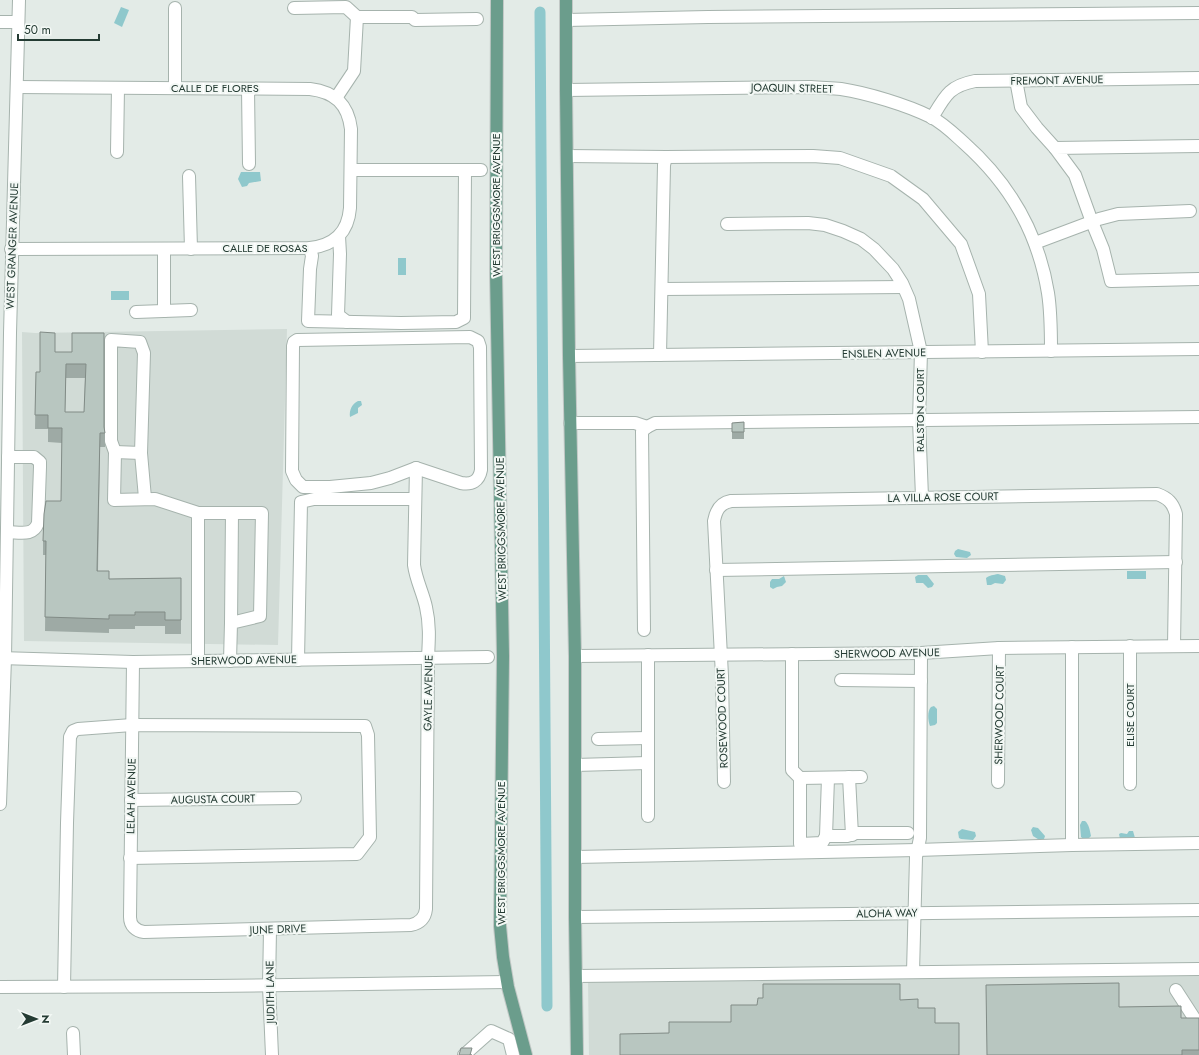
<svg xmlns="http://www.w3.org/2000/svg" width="1199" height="1055" viewBox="0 0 1199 1055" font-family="Jost,sans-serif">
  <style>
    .built { fill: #d1dbd6 }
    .water { fill: #8fc8cc }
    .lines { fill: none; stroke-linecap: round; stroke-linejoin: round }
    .canal { stroke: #8fc8cc; stroke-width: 11 }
    .minor-casing { stroke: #a6b3ad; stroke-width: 14 }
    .major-casing { stroke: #c2c8c6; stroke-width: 14 }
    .minor { stroke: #fff; stroke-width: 12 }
    .major { stroke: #6b9d8c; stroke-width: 12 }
    .wall { fill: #9eaaa5; fill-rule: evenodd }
    .building { fill: #b8c6c0; stroke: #818b86; fill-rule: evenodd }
    .labels { text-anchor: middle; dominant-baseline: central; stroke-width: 4; stroke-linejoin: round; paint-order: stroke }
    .street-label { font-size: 11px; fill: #243b33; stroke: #f3f8f5 }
  </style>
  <rect width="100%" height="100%" fill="#e3ebe7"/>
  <!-- built -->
  <g class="built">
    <path d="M287,329L278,645L24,641L22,332L35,333Z"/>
    <path d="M1199,973V1055H589L588,980Z"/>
  </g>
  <!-- water -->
  <g class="water">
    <path d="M121,7L129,10L122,27L114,23Z"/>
    <path d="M241,172H260L261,181L249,183L247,186L242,187L238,179Z"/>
    <rect x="398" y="258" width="8" height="17"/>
    <rect x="111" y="291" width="18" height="9"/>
    <path d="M358,401H361L362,405L358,408V413L350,417C349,410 352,404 358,401Z"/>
    <path d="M958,549L970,552L971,555L967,558L956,557L954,554L955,551Z"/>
    <rect x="1127" y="571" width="19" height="8"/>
    <path d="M998,574L1005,576L1006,580L1003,584L995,583L991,585H987L986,578C990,575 993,575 998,574Z"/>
    <path d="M918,575H927L934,584L932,587L928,588L923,583H916L915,577Z"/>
    <path d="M784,576L786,582L782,586L777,587L773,589L770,587V582L772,579H779Z"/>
    <path d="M934,706L937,709V723L935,725L930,726C928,721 927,711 931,707Z"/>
    <path d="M1082,821H1085C1089,824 1090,831 1091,836L1088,839L1085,840L1081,837L1080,825Z"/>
    <path d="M1033,827L1038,828L1045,836L1044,839L1041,841L1033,836L1031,830Z"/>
    <path d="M962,829L975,832L976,836L973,840L961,839L959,838L958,832Z"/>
    <path d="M1129,831H1133L1135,838L1120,839L1119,834L1121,833L1127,834Z"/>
  </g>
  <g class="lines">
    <!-- canal -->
    <path class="canal" d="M540,12L547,1006"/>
    <defs>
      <g id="minor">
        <path d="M175,8V88"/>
        <path d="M294,8L346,7L357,17H412L415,20L477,19"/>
        <path d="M566,20L708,17L1199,13"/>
        <path d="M0,22H18"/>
        <path d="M1016,80L1021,107L1037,128L1055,148"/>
        <path d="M248,89L249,164"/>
        <path d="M566,90L811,87C821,88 831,88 841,89C867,93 907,105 931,117C943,123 954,134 964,143C1010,184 1038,232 1048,293C1051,312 1051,332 1051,351"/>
        <path d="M336,98L354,71L357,17"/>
        <path d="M932,118C945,96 949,86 975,81L1199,78"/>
        <path d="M1199,146L1055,148L1075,175L1092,222L1103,249L1111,281L1199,279"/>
        <path d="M117,152L118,88"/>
        <path d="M567,156L666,157"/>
        <path d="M351,170H481"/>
        <path d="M189,176L191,249"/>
        <path d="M727,224L808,223L825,225L843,231L861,239L874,249L893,269L902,283L909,299L921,352L919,420L922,497"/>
        <path d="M339,236L340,254L338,315L347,322"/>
        <path d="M1035,243L1099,219L1118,214L1190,211"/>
        <path d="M310,248L312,256L310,269L308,321L401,323L456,322L464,318L465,170"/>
        <path d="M11,249L310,248C334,245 348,233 350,208L351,129C348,104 335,92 310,89L17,87"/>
        <path d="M164,249V311"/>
        <path d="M662,289L903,287"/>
        <path d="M136,312L191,310"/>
        <path d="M470,337L478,341L480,347L481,470C479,481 472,485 461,483L416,468L390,478L371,483L330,487H303L296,480L292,471L293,346L294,342L297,340Z"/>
        <path d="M660,355L664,165L666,157L813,156L840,158L891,176L923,199L961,244L979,294L982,352"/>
        <path d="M569,356L1199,349"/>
        <path d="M570,423H635L647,427"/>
        <path d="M115,452L141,453"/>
        <path d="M145,498L141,453L144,353L140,342L111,340V441L115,452L114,500L155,499L198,513H262L260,616L231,623L230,661"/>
        <path d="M198,513V661"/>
        <path d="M7,532C19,532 33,537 38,523L40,467V462L34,457H8"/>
        <path d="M716,570L1176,562"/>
        <path d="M231,623L232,513"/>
        <path d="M644,630L642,431L647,427L655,423L1199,417"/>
        <path d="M1130,646V784"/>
        <path d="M792,654V770L800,778L861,777"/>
        <path d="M648,655V816"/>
        <path d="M575,656L921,653L999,648L1199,646"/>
        <path d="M0,658L133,662L488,657"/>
        <path d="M298,660L301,502L314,499H415"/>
        <path d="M133,662L130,917C130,926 136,931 144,932L411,925C420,923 425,918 426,909L428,657C429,640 430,624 426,607C423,593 416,580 414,565L416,468"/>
        <path d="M841,680L921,681"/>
        <path d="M598,739L648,738"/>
        <path d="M575,765L648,763"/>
        <path d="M849,777L852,835"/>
        <path d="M800,778V844L822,843L826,836H847L856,833H908"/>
        <path d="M724,782L722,676L714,521C716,510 720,503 731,501L1157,494C1168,498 1173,503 1176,514L1174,646"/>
        <path d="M998,782L999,648"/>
        <path d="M131,800L295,798"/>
        <path d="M0,804L5,658L10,333L19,0"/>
        <path d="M826,836L828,778"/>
        <path d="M1072,845V647"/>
        <path d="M575,857L917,850L1072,845L1199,843"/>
        <path d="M575,917L1199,910"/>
        <path d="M270,930L269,986L272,1055"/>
        <path d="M913,972L916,857L920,838L921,653"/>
        <path d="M576,976L1199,969"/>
        <path d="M0,987L212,986L507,982"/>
        <path d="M64,987L67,823L70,737L73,731L78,729L132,725L365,726L368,735L370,837L357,854L130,858"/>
        <path d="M1176,990L1196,1021H1199"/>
        <path d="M73,1033L74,1055"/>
        <path d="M464,1055L491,1031L509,1039L513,1055"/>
      </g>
      <g id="major">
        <path d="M497,0L496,272L503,656L500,926L503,957L508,987L526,1055"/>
        <path d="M566,0V90L569,356L575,656V917L577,1055"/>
      </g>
    </defs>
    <!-- minor casing -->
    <use href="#minor" class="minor-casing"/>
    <!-- major casing -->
    <use href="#major" class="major-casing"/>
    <!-- minor -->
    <use href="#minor" class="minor"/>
    <!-- major -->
    <use href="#major" class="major"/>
  </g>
  <!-- wall -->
  <g class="wall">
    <path d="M104,333V427L105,433V447H100L98,571L109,579L181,578V634H165V626H135V629H109V633L45,631L46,555H43V541L61,501L62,443L48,442V429H35L36,372H40ZM66,378H85L84,412H65Z"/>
    <path d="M744,422V439H732V423Z"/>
    <path d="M1181,1018H1199V1055H987Z"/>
  </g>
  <!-- building -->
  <g class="building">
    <path d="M40,332L55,333V352H72V333H104V427L105,433H100L97,571H109V579L181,578V620H165V612H135V615H109V619L45,617L46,541H43L44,514L46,501H61L62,428H48V415H35L36,372H40ZM66,364H86L84,412H65Z"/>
    <path d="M744,422V432H732V423Z"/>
    <path d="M1119,983V1007L1181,1006V1018H1199V1050H1182V1055H987L986,985Z"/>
    <path d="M763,984H900V1000L918,999V1008H935V1023H959V1055H620V1034L669,1033V1022H731V1005H757L758,998H763Z"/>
    <path d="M461,1048H472L470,1055H472H459Z"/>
  </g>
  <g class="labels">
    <!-- street labels -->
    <g class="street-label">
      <text transform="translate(1057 80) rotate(-1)">FREMONT AVENUE</text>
      <text x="215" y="88">CALLE DE FLORES</text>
      <text transform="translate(792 88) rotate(1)">JOAQUIN STREET</text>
      <text transform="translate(496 205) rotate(-90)">WEST BRIGGSMORE AVENUE</text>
      <text transform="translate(12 246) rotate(-88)">WEST GRANGER AVENUE</text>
      <text x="265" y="248">CALLE DE ROSAS</text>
      <text transform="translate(884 353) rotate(-1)">ENSLEN AVENUE</text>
      <text transform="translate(920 410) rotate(-90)">RALSTON COURT</text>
      <text transform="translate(943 497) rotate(-1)">LA VILLA ROSE COURT</text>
      <text transform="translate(501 529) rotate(-91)">WEST BRIGGSMORE AVENUE</text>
      <text transform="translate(887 653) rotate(-1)">SHERWOOD AVENUE</text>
      <text transform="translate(244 660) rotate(-1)">SHERWOOD AVENUE</text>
      <text transform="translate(428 693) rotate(-89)">GAYLE AVENUE</text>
      <text transform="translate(999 715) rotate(-89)">SHERWOOD COURT</text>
      <text transform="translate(1130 715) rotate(-90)">ELISE COURT</text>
      <text transform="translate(722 718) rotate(-92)">ROSEWOOD COURT</text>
      <text transform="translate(131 796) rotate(-89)">LELAH AVENUE</text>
      <text transform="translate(213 799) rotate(-1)">AUGUSTA COURT</text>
      <text transform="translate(501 853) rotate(-90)">WEST BRIGGSMORE AVENUE</text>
      <text transform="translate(887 913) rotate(-1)">ALOHA WAY</text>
      <text transform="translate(278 929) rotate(-2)">JUNE DRIVE</text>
      <text transform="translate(270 992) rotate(-91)">JUDITH LANE</text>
    </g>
  </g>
  <!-- north arrow -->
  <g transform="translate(36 1019) rotate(90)" stroke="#f3f8f5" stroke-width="3" paint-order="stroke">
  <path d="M0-3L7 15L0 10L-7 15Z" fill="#243b33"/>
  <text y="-6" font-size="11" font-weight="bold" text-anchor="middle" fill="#243b33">N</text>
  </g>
  <!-- scale -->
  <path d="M18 34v6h81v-6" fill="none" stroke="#243b33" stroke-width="2"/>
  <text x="24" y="34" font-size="12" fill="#243b33" stroke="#f3f8f5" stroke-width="3" paint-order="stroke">50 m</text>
</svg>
